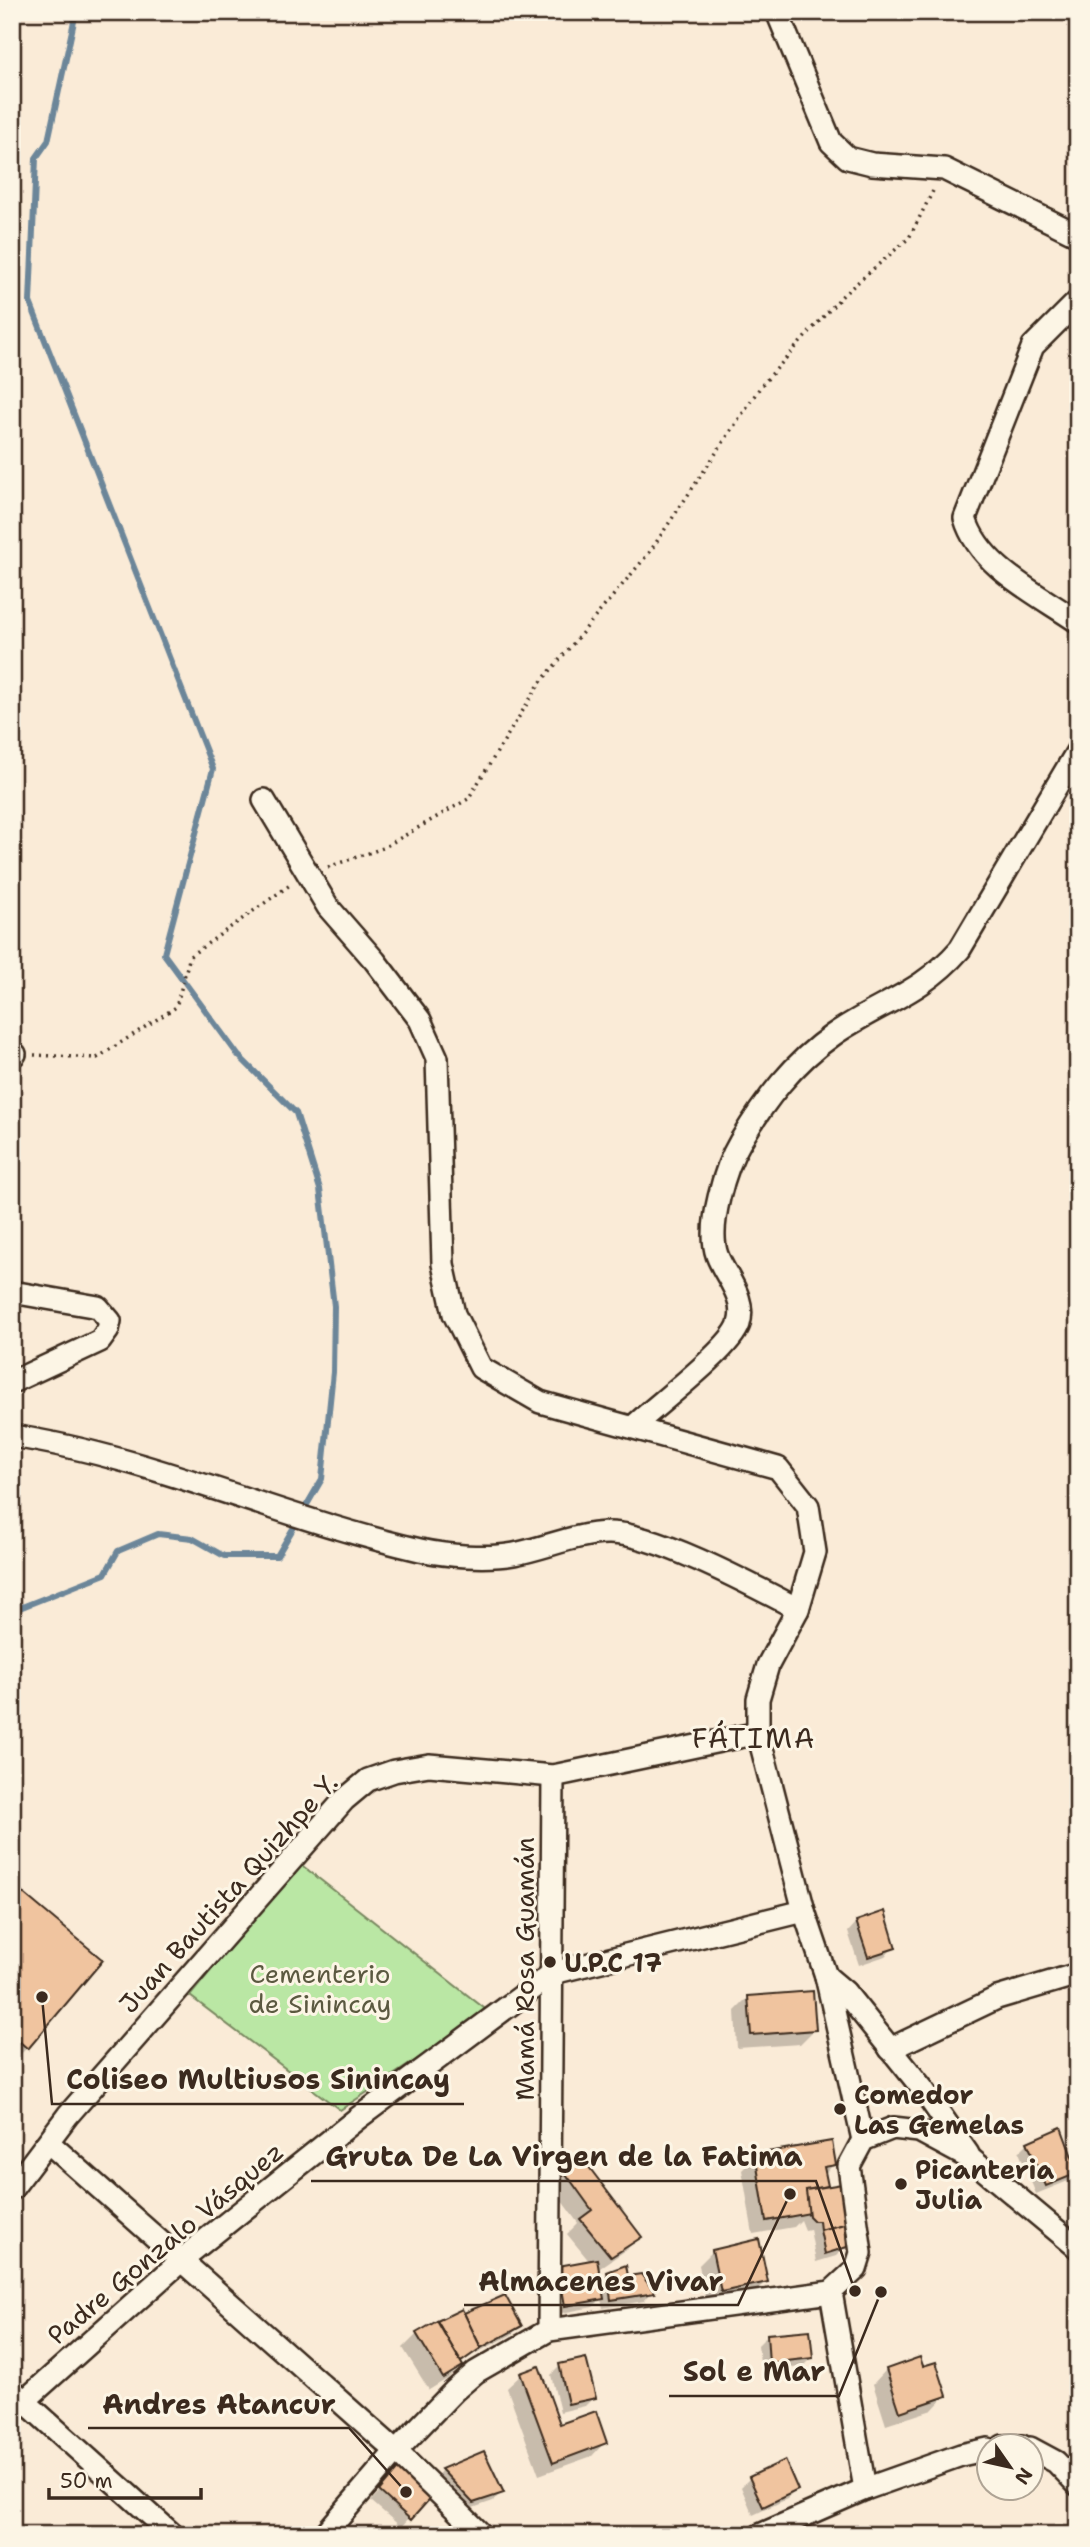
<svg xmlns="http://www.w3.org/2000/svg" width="1090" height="2547" viewBox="0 0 1090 2547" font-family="'Shantell Sans',sans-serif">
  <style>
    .green { fill: #bae7a4; stroke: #7a8861; stroke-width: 2 }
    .shadow { fill: #0003 }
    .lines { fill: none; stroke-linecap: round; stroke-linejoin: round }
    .stream { stroke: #6c8699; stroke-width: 6 }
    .building { fill: #f0c49f; stroke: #3b2a1e; stroke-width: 2 }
    .minor-casing { stroke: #3b2a1e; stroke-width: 26 }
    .path { stroke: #3b2a1e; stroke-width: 3.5; stroke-dasharray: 2 5; stroke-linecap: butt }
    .minor { stroke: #fcf5e5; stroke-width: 21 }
    .poi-dot { fill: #3b2a1e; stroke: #fcf5e5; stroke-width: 2.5 }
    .labels { text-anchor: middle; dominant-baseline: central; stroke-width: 6; stroke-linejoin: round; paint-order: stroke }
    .street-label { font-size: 26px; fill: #3b2a1e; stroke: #fcf5e5 }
    .poi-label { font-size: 26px; font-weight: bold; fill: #3b2a1e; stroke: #fcf5e5; text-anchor: start }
    .park-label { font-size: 26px; fill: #5b5940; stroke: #fcf5e5 }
    .neighbourhood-label { font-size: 28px; letter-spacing: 2px; fill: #3b2a1e; stroke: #fcf5e5 }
    .leader { fill: none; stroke: #3b2a1e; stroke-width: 2.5 }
    .callout-dot { fill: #3b2a1e; stroke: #fcf5e5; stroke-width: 2.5 }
    .callout-label { font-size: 28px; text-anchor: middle; font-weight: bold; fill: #3b2a1e; stroke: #fcf5e5; stroke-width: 6; stroke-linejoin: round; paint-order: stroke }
  </style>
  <rect width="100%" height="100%" fill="#faebd7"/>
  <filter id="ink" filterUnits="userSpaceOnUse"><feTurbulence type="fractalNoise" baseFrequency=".0143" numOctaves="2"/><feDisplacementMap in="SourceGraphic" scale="14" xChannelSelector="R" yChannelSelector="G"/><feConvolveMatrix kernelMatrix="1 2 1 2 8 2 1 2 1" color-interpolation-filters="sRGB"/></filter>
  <g filter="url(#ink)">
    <!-- green -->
    <path class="green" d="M299,1863L489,2012L340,2110L190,1996Z"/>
    <!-- shadow -->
    <g class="shadow">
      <path d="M12,1907L27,2048L12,2062Z"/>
      <path d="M857,1922L894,1947L885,1956L859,1965L848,1932Z"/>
      <path d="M749,1997L814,2030L800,2044L737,2048L735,2011Z"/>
      <path d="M1028,2143L1077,2172L1068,2181L1036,2194L1019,2152Z"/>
      <path d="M756,2156L834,2164L824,2175L826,2186L822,2189L845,2247L836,2256L816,2262L810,2229L805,2230L801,2220L794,2227L753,2234L742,2170Z"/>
      <path d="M562,2168L640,2236L626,2250L597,2270L599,2282L608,2274L626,2278L652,2292L644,2301L603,2308L601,2299L593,2307L556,2314L549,2277L590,2262L567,2234L578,2223L548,2182Z"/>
      <path d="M713,2251L766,2281L752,2295L707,2305L699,2265Z"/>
      <path d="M504,2298L520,2326L511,2335L459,2362L461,2366L447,2379L429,2390L403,2348L417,2334L438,2323L461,2311L463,2316Z"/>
      <path d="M767,2336L811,2358L802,2367L761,2371L758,2345Z"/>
      <path d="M560,2366L594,2397L585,2406L560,2412L551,2375Z"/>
      <path d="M922,2369L945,2396L932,2410L886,2425L873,2384L886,2370Z"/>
      <path d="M521,2375L559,2427L605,2442L592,2456L539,2475L507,2388Z"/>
      <path d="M442,2470L502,2492L493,2501L464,2511L434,2479Z"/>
      <path d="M393,2477L409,2518L401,2527L371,2501Z"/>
      <path d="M750,2478L796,2490L787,2499L753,2515L741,2487Z"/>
    </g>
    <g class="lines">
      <!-- stream -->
      <path class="stream" d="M12,1611L105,1574L118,1551L158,1534L192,1538L224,1556H277L322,1479L333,1372L334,1306L320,1189L296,1113L238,1055L164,954L213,769L30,302L36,158L48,141L76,12"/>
    </g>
    <!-- building -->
    <g class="building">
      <path d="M23,1893L103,1960L28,2049L12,2035V1906Z"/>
      <path d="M885,1911L896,1948L868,1957L856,1921Z"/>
      <path d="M813,1991L816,2030L751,2035L748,1996Z"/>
      <path d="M1061,2127L1078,2173L1046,2186L1027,2142Z"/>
      <path d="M832,2141L836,2165L824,2167L828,2186L806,2190L810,2213L766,2221L755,2154Z"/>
      <path d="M579,2154L642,2237L611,2257L580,2219L592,2210L561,2167Z"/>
      <path d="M842,2184L845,2224L820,2230L819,2221H814L809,2216L806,2190Z"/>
      <path d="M845,2224L847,2247L825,2254L820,2230Z"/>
      <path d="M759,2239L768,2282L721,2292L712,2250Z"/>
      <path d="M597,2259L604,2299L565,2306L558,2266Z"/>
      <path d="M626,2265L628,2276L641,2274L655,2293L611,2300L607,2272Z"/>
      <path d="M505,2295L522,2326L481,2348L464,2313Z"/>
      <path d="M462,2309L481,2348L461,2362L437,2321Z"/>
      <path d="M437,2321L463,2366L443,2378L416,2333Z"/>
      <path d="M810,2330L813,2358L769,2363L767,2334Z"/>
      <path d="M920,2357L923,2366L936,2362L947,2396L900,2412L886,2369Z"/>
      <path d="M586,2358L596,2398L568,2404L559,2364Z"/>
      <path d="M539,2366L560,2424L596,2411L607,2443L553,2463L520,2373Z"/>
      <path d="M484,2451L504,2493L473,2503L441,2469Z"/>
      <path d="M785,2460L798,2490L763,2507L749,2477Z"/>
      <path d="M401,2465L434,2494L411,2520L379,2491Z"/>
    </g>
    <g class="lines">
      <defs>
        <g id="minor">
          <path d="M777,12L831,142L848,158L872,164L944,169L1078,235"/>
          <path d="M1078,301L1033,346L965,518C979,567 1038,594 1078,622"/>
          <path d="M264,800L328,907L375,961L420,1020L437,1058L443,1264L454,1314L481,1368L540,1402L778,1468L808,1506L815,1552L798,1609"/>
          <path d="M12,1053L15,1054"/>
          <path d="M12,1292L98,1307L110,1321L108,1330L100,1341L12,1382"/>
          <path d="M633,1427C656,1405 731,1349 739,1324C747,1297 725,1277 717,1255C707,1226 725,1167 740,1142C765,1100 793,1063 833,1035C879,1003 921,994 960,949L1078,750"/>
          <path d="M12,1436C152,1457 282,1519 420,1550C448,1556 486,1559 514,1554C546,1548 575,1534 607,1533C652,1531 756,1587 798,1609L768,1665L758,1699V1733L804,1911L826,1976L863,2140"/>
          <path d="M826,1976L845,1992L922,2088L968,2154"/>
          <path d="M890,2049L997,1998L1078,1974"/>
          <path d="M49,2143L396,2451L482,2535"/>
          <path d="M12,2189L68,2115L344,1800L368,1780L394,1771L429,1765L553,1776L758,1733"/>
          <path d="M831,2292L865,2489"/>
          <path d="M549,2330L553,1776"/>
          <path d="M12,2390L173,2535"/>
          <path d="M12,2412L192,2251L358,2118L553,1973L804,1911"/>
          <path d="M1003,2446H1022"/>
          <path d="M1030,2448L1056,2462L1078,2485"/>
          <path d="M324,2535L396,2451L454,2391L476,2372L549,2330L831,2292L856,2269L861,2253L849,2166L863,2140L893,2128L919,2131L971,2159L1078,2248"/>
          <path d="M760,2535L865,2489L961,2455L988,2449"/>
        </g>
      </defs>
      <!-- minor casing -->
      <use href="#minor" class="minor-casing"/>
      <!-- path -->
      <g class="path">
        <path d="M328,867L383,848L468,799L540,683L649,553L761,386L843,295L909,238L935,187"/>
        <path d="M34,1055L97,1058L176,1007L190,956L290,885"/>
      </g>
      <!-- minor -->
      <use href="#minor" class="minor"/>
    </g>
  </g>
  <!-- markers -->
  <g class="poi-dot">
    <circle cx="550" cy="1962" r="7"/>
    <circle cx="840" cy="2109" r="7"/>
    <circle cx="901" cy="2184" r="7"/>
  </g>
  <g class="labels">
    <!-- street labels -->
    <g class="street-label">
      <text transform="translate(228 1893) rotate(-48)">Juan Bautista Quizhpe Y.</text>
      <text transform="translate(524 1969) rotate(-90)">Mamá Rosa Guamán</text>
      <text transform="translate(165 2243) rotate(-40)">Padre Gonzalo Vásquez</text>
    </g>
    <!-- poi labels -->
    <g class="poi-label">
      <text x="564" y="1962">U.P.C 17</text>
      <text x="854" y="2094">Comedor<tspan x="854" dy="30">Las Gemelas</tspan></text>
      <text x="915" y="2169">Picanteria<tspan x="915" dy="30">Julia</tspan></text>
    </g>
    <!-- park labels -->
    <g class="park-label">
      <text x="320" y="1973">Cementerio<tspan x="320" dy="30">de Sinincay</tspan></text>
    </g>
    <!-- neighbourhood labels -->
    <g class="neighbourhood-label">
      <text x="754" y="1738">FÁTIMA</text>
    </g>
  </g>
  <!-- callouts -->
  <path class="leader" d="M42 1997L52 2104H464M855 2291L816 2181H311M790 2194L738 2305H464M881 2292L839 2396H669M406 2492L349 2428H88"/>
  <g class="callout-dot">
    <circle cx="42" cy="1997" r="7"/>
    <circle cx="855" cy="2291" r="7"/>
    <circle cx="790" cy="2194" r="7"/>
    <circle cx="881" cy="2292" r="7"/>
    <circle cx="406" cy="2492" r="7"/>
  </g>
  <g class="callout-label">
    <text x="258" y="2089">Coliseo Multiusos Sinincay</text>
    <text x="564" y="2166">Gruta De La Virgen de la Fatima</text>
    <text x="601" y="2291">Almacenes Vivar</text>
    <text x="754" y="2381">Sol e Mar</text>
    <text x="219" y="2414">Andres Atancur</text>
  </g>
  <!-- margin -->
  <rect width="1090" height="2547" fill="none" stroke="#fcf5e5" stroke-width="42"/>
  <rect x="21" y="21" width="1048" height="2505" fill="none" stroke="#3b2a1e" stroke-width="2.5" filter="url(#ink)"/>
  <!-- north arrow -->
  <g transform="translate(1010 2467) rotate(124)"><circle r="33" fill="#fcf5e5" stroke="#afa495" stroke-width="2"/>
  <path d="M0-5L12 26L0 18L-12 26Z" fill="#3b2a1e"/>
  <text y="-10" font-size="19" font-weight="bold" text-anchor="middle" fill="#3b2a1e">N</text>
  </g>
  <!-- scale -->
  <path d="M49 2488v10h152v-10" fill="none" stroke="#3b2a1e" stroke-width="3.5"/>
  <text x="60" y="2488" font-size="21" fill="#3b2a1e" stroke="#fcf5e5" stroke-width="5" paint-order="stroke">50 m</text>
</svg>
